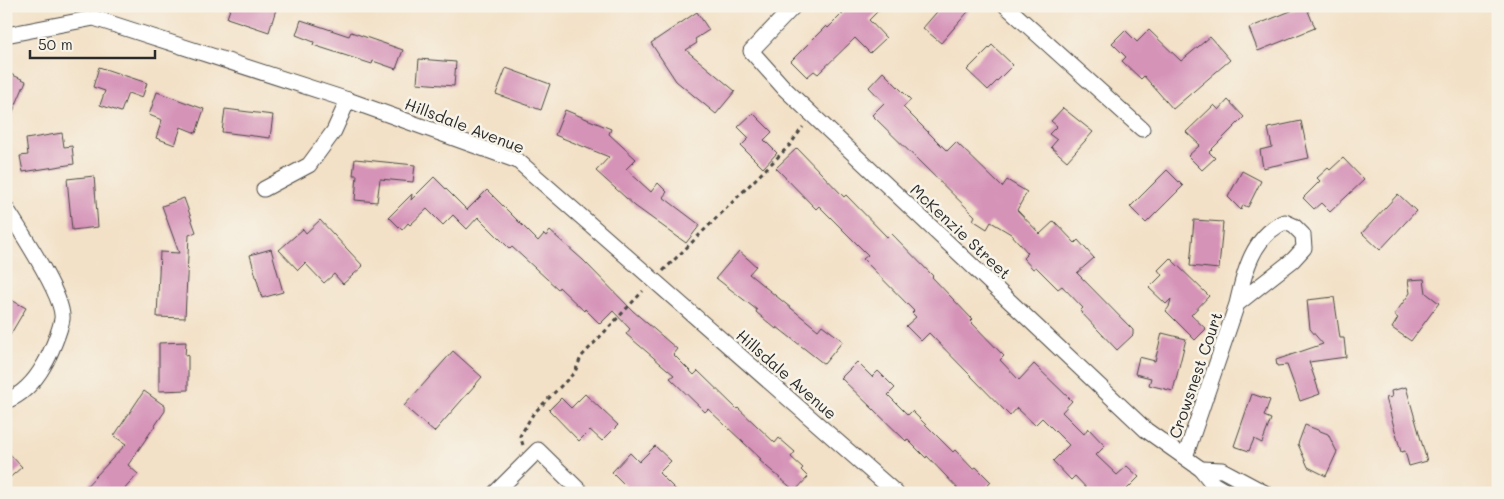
<svg xmlns="http://www.w3.org/2000/svg" width="1504" height="499" viewBox="0 0 1504 499" font-family="Mali,sans-serif">
  <style>
    .building { fill: #d593b8 }
    .lines { fill: none; stroke-linecap: round; stroke-linejoin: round }
    .minor-casing { stroke: #494642; stroke-width: 17 }
    .path { stroke: #494642; stroke-width: 3; stroke-dasharray: 4 4; stroke-linecap: butt }
    .minor { stroke: #fff; stroke-width: 15 }
    .labels { text-anchor: middle; dominant-baseline: central; stroke-width: 5; stroke-linejoin: round; paint-order: stroke }
    .street-label { font-size: 16px; fill: #2b2b2b; stroke: #f7f3e8 }
  </style>
  <rect width="100%" height="100%" fill="#f7f3e8"/>
  <filter id="ink" filterUnits="userSpaceOnUse"><feTurbulence type="fractalNoise" baseFrequency=".02" numOctaves="2"/><feDisplacementMap in="SourceGraphic" scale="10" xChannelSelector="R" yChannelSelector="G"/><feConvolveMatrix kernelMatrix="1 2 1 2 8 2 1 2 1" color-interpolation-filters="sRGB"/></filter>
  <filter id="wash" filterUnits="userSpaceOnUse"><feTurbulence type="fractalNoise" baseFrequency=".0096" numOctaves="4" result="noise"/><feDisplacementMap in="SourceGraphic" scale="20" xChannelSelector="R" yChannelSelector="G"/><feGaussianBlur stdDeviation="1.12" result="paint"/><feColorMatrix in="noise" values="0 0 0 0 0 0 0 0 0 0 0 0 0 0 0 0 0 1.4 0 .05"/><feComposite in="paint" operator="in"/></filter>
  <g filter="url(#wash)">
    <rect width="100%" height="100%" fill="#f3e1c7"/>
    <g id="blocks">
      <!-- building -->
      <g class="building">
        <path d="M231,6H277L269,32L227,18Z"/>
        <path d="M850,6H883L869,20L886,38L870,53L855,38L818,74L814,71L807,77L791,61L826,26L828,28Z"/>
        <path d="M942,6H973L941,43L923,28Z"/>
        <path d="M1303,6H1306L1315,28L1258,51L1249,28Z"/>
        <path d="M697,12L709,30L695,39L697,43L686,50L735,91L716,114L676,81L651,43Z"/>
        <path d="M301,20L349,36L351,32L403,50L396,69L373,61L372,64L313,45L314,42L296,35Z"/>
        <path d="M1125,30L1137,42L1149,30L1181,61L1210,37L1230,60L1173,109L1144,76L1141,79L1122,61L1126,57L1112,43Z"/>
        <path d="M992,45L1013,65L988,90L967,70Z"/>
        <path d="M419,59L456,62L454,86L417,83Z"/>
        <path d="M99,67L147,83L142,98L128,93L121,112L100,105L105,91L93,87Z"/>
        <path d="M506,68L550,84L541,110L496,94Z"/>
        <path d="M6,72L26,81L6,128Z"/>
        <path d="M883,72L911,100L903,107L947,151L956,142L1002,187L1007,180L1027,192L1017,210L1040,234L1054,221L1075,243L1078,240L1094,258L1077,273L1133,330V335L1117,350L1080,311L1083,308L1062,286L1058,289L1036,267L1033,269L1023,258L1028,253L1011,234L991,222L987,229L973,220L975,216L872,115L884,103L869,87Z"/>
        <path d="M157,92L204,109L196,133L181,127L175,145L156,138L162,120L149,115Z"/>
        <path d="M1228,100L1244,117L1209,152L1215,158L1202,170L1188,156L1200,145L1186,132L1214,105L1219,110Z"/>
        <path d="M1063,108L1093,132L1067,161L1051,147L1057,140L1049,134L1057,126L1051,121Z"/>
        <path d="M225,109L273,115L270,138L222,132Z"/>
        <path d="M565,110L611,129L609,134L636,159L626,169L651,192L658,183L667,192L663,197L700,225L686,243L635,206L596,171L609,157L555,135Z"/>
        <path d="M753,113L772,132L764,140L777,153L763,168L741,146L749,138L738,127Z"/>
        <path d="M1301,121L1309,158L1263,168L1260,150L1272,147L1268,128Z"/>
        <path d="M62,133L64,147L72,146L74,164L23,172L20,156L28,155L26,139Z"/>
        <path d="M797,148L844,197L846,195L887,237L891,233L933,276L932,277L972,319L970,321L1004,356L1000,360L1019,380L1034,364L1072,401L1062,412L1084,434L1088,428L1105,446L1096,455L1117,475L1127,466L1139,477L1123,493H1091L1075,476L1071,480L1053,461L1069,445L1042,418L1035,425L1017,408L1010,416L929,333L921,341L906,326L916,317L912,313L914,311L863,259L868,255L819,206L816,209L776,168Z"/>
        <path d="M1343,158L1364,180L1330,212L1321,203L1314,209L1303,198L1320,181L1317,178L1328,168L1330,170Z"/>
        <path d="M355,159L415,165L413,182L380,179L377,202L355,200L357,175H353Z"/>
        <path d="M1167,170L1183,186L1146,223L1130,207Z"/>
        <path d="M1242,171L1261,181L1248,207L1243,205L1241,210L1228,197Z"/>
        <path d="M94,176L98,227L72,230L67,179Z"/>
        <path d="M434,177L467,210L487,190L538,241L544,234L546,236L550,231L583,260L633,311L677,349L673,354L694,375L698,371L737,409L738,408L775,443L779,438L795,452L791,457L803,468L801,470L808,477L795,491L759,460L761,459L708,409L705,412L670,378L674,375L626,334L630,329L613,311L600,324L585,309L584,311L559,287L558,289L512,247L510,249L478,217L467,229L453,215L443,225L427,209L410,225L408,223L402,230L389,217L412,194L411,200Z"/>
        <path d="M1398,194L1416,211L1380,250L1362,233Z"/>
        <path d="M184,198L196,232L189,235L185,318L157,317L160,252L179,253L162,206Z"/>
        <path d="M320,220L363,266L343,284L334,274L324,283L305,263L298,270L279,250L303,229L306,233Z"/>
        <path d="M1194,220L1223,222L1219,269L1190,266Z"/>
        <path d="M271,249L283,292L262,298L250,255Z"/>
        <path d="M739,251L756,266L749,274L818,330L822,325L843,341L824,364L777,327L776,329L756,312L757,310L716,278Z"/>
        <path d="M1170,258L1209,296L1191,315L1206,329L1195,340L1166,311L1169,307L1171,299L1166,304L1149,288L1162,275L1158,270Z"/>
        <path d="M1424,279L1426,293L1439,303L1411,341L1392,328L1398,318L1394,315L1410,293L1408,280Z"/>
        <path d="M6,297L26,308L6,342Z"/>
        <path d="M1334,297L1340,338H1344L1346,357L1309,362L1320,394L1300,401L1287,365L1277,366L1276,360L1323,344L1310,329L1307,300Z"/>
        <path d="M1162,333L1186,339L1173,391L1149,385L1151,378L1135,374L1139,357L1155,361Z"/>
        <path d="M186,342L185,356L188,355V390L159,391V343Z"/>
        <path d="M453,351L482,377L434,432L404,406Z"/>
        <path d="M857,362L872,377L878,371L895,388L888,395L908,415L912,411L953,452L955,450L973,469L976,467L991,482L981,493H962L927,456L926,458L907,439L906,441L841,378Z"/>
        <path d="M1406,387L1427,461L1409,466L1405,451L1401,452L1386,398L1392,397L1391,391Z"/>
        <path d="M144,391L165,406V411L128,465L138,474L121,493H80L126,444L114,436Z"/>
        <path d="M585,394L618,425L602,441L590,430L579,441L549,410L561,398L571,408Z"/>
        <path d="M1252,394L1270,400L1264,416L1271,419L1262,443L1254,439L1249,451L1234,446Z"/>
        <path d="M1305,425L1328,434L1337,452L1326,476L1308,467L1298,444Z"/>
        <path d="M655,446L671,461L659,473L679,493H633L612,472L630,453L639,462Z"/>
        <path d="M6,450L22,467L6,481Z"/>
      </g>
    </g>
  </g>
  <g filter="url(#ink)">
    <use href="#blocks" fill-opacity="0" stroke="#494642" stroke-width="1"/>
    <g class="lines">
      <defs>
        <g id="minor">
          <path d="M794,6L751,51L785,89L1146,430L1201,469L1213,484L1228,493"/>
          <path d="M1006,6L1142,129"/>
          <path d="M6,35L94,18L348,100L518,161L896,493"/>
          <path d="M264,189L309,165L334,131L348,100"/>
          <path d="M6,208C19,229 65,297 62,319C60,331 50,355 44,365C35,381 24,394 6,401"/>
          <path d="M1185,457L1237,304L1293,260L1304,248L1303,235L1294,226L1285,222C1253,235 1244,273 1237,304"/>
          <path d="M1201,469L1222,470L1265,493"/>
          <path d="M495,493L538,450L582,493"/>
        </g>
      </defs>
      <!-- minor casing -->
      <use href="#minor" class="minor-casing"/>
      <!-- path -->
      <g class="path">
        <path d="M663,271L789,146L803,127"/>
        <path d="M523,445L520,436L533,414L575,372L581,357L643,291"/>
      </g>
      <!-- minor -->
      <use href="#minor" class="minor"/>
    </g>
  </g>
  <g class="labels">
    <!-- street labels -->
    <g class="street-label">
      <text transform="translate(465 125) rotate(21)">Hillsdale Avenue</text>
      <text transform="translate(961 231) rotate(43)">McKenzie Street</text>
      <text transform="translate(787 374) rotate(41)">Hillsdale Avenue</text>
      <text transform="translate(1195 375) rotate(-71)">Crowsnest Court</text>
    </g>
  </g>
  <!-- margin -->
  <rect width="1504" height="499" fill="none" stroke="#f7f3e8" stroke-width="25"/>
  <!-- scale -->
  <path d="M30 50v8h125v-8" fill="none" stroke="#2b2b2b" stroke-width="2.5"/>
  <text x="38" y="50" font-size="15" fill="#2b2b2b" stroke="#f7f3e8" stroke-width="4" paint-order="stroke">50 m</text>
</svg>
